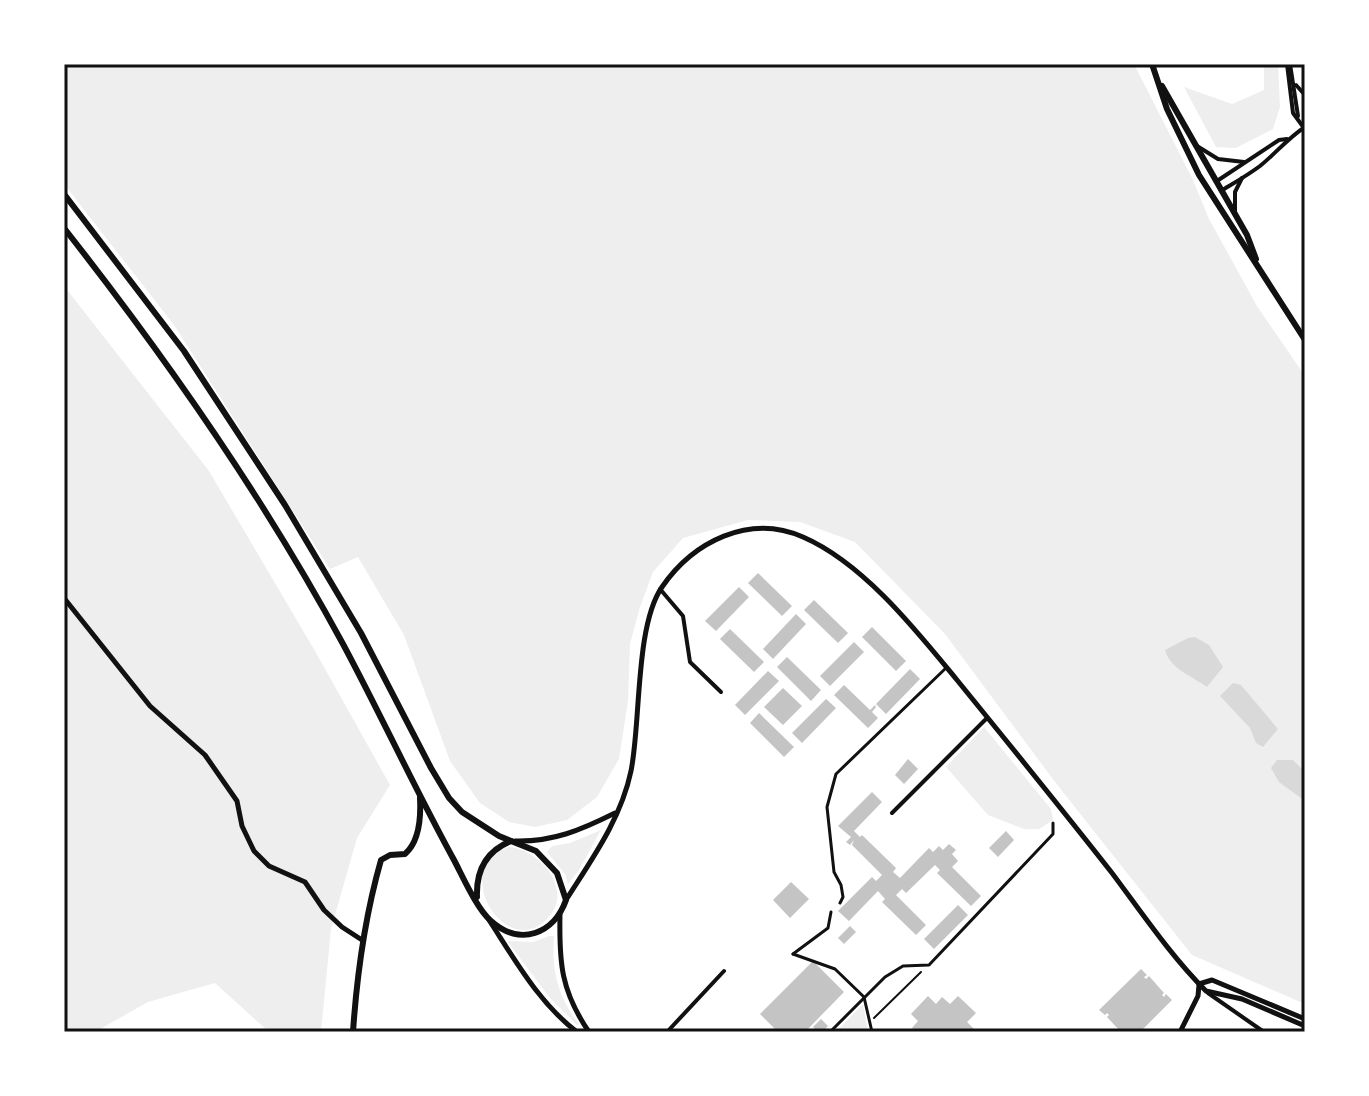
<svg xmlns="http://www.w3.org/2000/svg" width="1369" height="1096" viewBox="0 0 1369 1096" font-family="'Space Grotesk',sans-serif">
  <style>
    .green { fill: #eee }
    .water { fill: #d9d9d9 }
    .building { fill: #c4c4c4 }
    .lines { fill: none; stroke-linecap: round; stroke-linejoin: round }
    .path { stroke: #111; stroke-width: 2 }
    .pedestrian { stroke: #111; stroke-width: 3 }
    .minor { stroke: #111; stroke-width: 4 }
    .tertiary { stroke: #111; stroke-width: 5 }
    .secondary { stroke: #111; stroke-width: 6 }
    .neatline { fill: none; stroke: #111; stroke-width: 3 }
  </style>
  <rect width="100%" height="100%" fill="#fff"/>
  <!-- green -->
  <g class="green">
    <path d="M64,64H1134L1193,180L1209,219L1257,306L1305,376V1004L1192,955L1055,782L945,634L855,542L800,522L748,520L683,538L653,572L640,607L630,644L628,701L619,759L597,797L567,820L535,827L509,822L480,803L450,761L404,635L358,557L330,569L174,325L64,184Z"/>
    <path d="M1264,64H1278L1280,107L1273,129L1236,148L1216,147L1184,87L1232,104L1264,90Z"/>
    <path d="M64,286L209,471L315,651L390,785L357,838L331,929L321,1032H269L215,983L148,1002L95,1032H64Z"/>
    <path d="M984,727L1051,809L1053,820L1039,829H1024L988,815L946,767Z"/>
    <path d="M601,830L579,870L568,884L565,874L547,852L552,846L570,843Z"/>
    <path d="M509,847C541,850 574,890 548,918C507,963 447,869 509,847Z"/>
    <path d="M549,936H554C551,969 558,998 579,1024L577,1025L550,998L507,941L533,942Z"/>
    <path d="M863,1004L868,1032H836Z"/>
  </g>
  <!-- water -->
  <g class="water">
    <path d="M1195,637L1209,645L1223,667L1207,687C1192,676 1170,669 1165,650L1188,638Z"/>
    <path d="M1233,683L1241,685L1278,729L1263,747L1256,743L1250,728L1220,696Z"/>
    <path d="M1277,760H1293L1305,772V801L1279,782L1271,768Z"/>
  </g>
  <!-- building -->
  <g class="building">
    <path d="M758,573L792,606L782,616L748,583Z"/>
    <path d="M739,587L749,597L716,631L705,621Z"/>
    <path d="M814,600L848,633L838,643L804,610Z"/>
    <path d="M796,614L806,624L773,659L763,649Z"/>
    <path d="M872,627L906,661L896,671L862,637Z"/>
    <path d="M730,629L764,662L754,672L720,639Z"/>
    <path d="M854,642L864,652L830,686L820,676Z"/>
    <path d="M787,657L821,690L811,701L777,667Z"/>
    <path d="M910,669L920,679L886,714L876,704Z"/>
    <path d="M768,671L779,681L745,715L735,705Z"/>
    <path d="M844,685L870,710L875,705L876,707L872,712L878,718L868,728L834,695Z"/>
    <path d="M783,688L802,706L783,725L764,707Z"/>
    <path d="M826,699L836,708L802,743L792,733Z"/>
    <path d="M759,713L794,747L784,757L750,723Z"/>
    <path d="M908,759L918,769L904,784L895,775Z"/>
    <path d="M872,792L882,802L854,831L860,837L862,835L896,868L893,872L900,878L929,848L933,852L939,846L943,850L949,844L956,850L952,854L958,861L952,867L981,896L971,906L937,873L940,870L935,865L906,893L902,889L896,895L926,925L916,935L882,902L885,899L878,891L849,921L838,911L872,877L876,881L882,875L852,845L854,840L850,845L846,842L851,837L838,826Z"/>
    <path d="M1006,831L1014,840L998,857L989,848Z"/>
    <path d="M791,882L809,899L790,918L773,900Z"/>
    <path d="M958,905L968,915L934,949L924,939Z"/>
    <path d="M850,926L856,932L844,944L838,938Z"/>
    <path d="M813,961L844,992L805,1032H778L760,1014Z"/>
    <path d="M1141,969L1147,975L1144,977L1146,979L1149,976L1164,993L1162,995L1164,997L1166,994L1172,1000L1140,1032H1121L1107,1017L1109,1015L1107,1013L1105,1015L1099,1010Z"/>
    <path d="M928,996L936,1004L942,997L950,1004L958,996L976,1013L967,1022L975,1030L973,1032H916L912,1028L918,1021L911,1014Z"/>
    <path d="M821,1019L828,1026L822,1032H818L813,1027Z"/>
  </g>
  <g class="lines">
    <!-- path -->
    <path class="path" d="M874,1018L921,972"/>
    <!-- pedestrian -->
    <g class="pedestrian">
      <path d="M840,903L843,897L841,885L834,872L827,807L836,774L947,667"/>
      <path d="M793,954L835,969L864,997L872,1032"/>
      <path d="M793,954L828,928L831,912"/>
      <path d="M830,1032L885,977L903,966L929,965L1053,834V823"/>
    </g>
    <!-- minor -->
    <g class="minor">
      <path d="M1287,64L1293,113L1304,128"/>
      <path d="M1290,64L1298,116"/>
      <path d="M1296,85L1305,95"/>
      <path d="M1197,146L1218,159L1244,162"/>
      <path d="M1217,181L1279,140L1287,139"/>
      <path d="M1221,191C1234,183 1248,175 1260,166C1276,153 1288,138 1305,127"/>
      <path d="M1235,211V192L1242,178"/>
      <path d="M660,589L683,616L690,662L721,692"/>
      <path d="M892,813L987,718"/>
      <path d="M1208,993L1264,1032"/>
      <path d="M667,1032L724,971"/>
    </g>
    <!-- tertiary -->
    <g class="tertiary">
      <path d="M64,598L150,706L205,755L237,801L242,826L254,851L269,866L305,882L324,910L342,927L362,940"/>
      <path d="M515,841C553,842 581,830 615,813"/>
      <path d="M566,900C592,859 621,819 631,771C641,722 635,626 662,587C693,542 749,513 803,537C863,563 916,630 957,680C1009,744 1061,808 1112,873C1142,913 1171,956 1206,991L1242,999L1305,1026"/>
      <path d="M560,914C559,963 561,991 589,1032"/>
      <path d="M489,920C515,960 539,1003 577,1032"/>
      <path d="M1199,984L1212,980L1305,1019"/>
      <path d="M1180,1032L1198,996L1199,985"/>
    </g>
    <!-- secondary -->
    <g class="secondary">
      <path d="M1152,64L1167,109L1199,175L1305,340"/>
      <path d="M1162,86L1247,235L1256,259"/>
      <path d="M64,194L184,351L285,505L361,633L431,768L449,798L462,812L499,836L536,851L557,873L566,900C554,934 520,947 491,921C477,909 463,877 454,860C415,789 381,715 343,644C264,498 167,359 64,228"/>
      <path d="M477,897C476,871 486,851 511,841"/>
      <path d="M353,1032C357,973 365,916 381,860L390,855L405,854C420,841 421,817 420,798"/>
    </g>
  </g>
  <!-- border -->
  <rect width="1369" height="1096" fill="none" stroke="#ffffff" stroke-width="132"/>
  <rect x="66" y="66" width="1237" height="964" class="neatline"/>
</svg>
